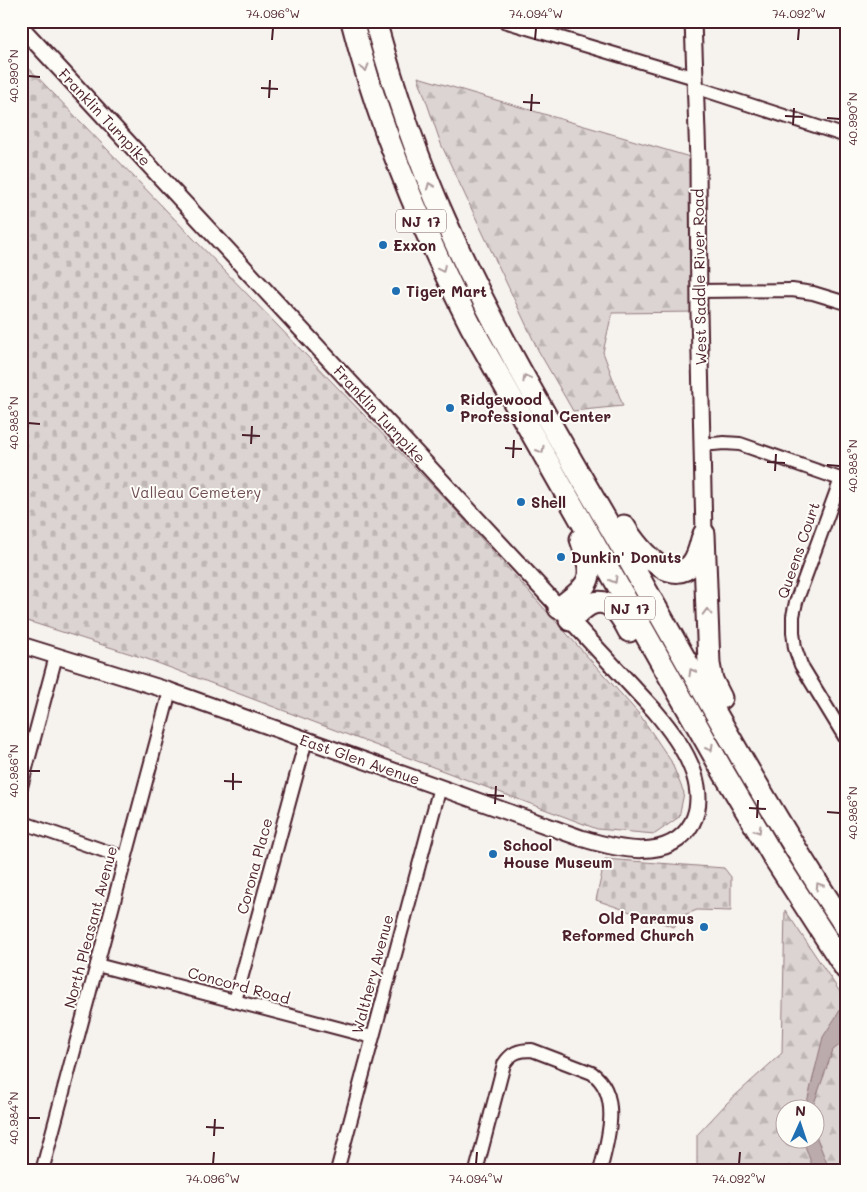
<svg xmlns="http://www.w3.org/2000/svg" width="867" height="1192" viewBox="0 0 867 1192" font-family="Mali,sans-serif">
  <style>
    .forest { fill: url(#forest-firs); stroke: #937a7e; fill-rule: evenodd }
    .cemetery { fill: url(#cemetery-stones); stroke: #937a7e }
    .water { fill: #bbabac; stroke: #8e7378 }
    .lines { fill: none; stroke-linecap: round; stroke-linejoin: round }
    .minor-casing { stroke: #4a1f2b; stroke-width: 16 }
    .tertiary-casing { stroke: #4a1f2b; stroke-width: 19 }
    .trunk-casing { stroke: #4a1f2b; stroke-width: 25 }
    .minor { stroke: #fdfcf7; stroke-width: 12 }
    .tertiary { stroke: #fdfcf7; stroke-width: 15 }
    .trunk { stroke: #fdfcf7; stroke-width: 21 }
    .oneway { stroke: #ac999b }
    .ticks { fill: none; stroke: #4a1f2b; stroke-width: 2 }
    .poi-dot { fill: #1f6fb2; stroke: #fdfcf7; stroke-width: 2 }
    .labels { text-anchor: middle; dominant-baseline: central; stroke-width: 4; stroke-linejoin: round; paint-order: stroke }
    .shield { fill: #fdfcf7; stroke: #806168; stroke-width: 1 }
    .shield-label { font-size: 14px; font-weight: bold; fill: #4a1f2b }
    .street-label { font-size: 15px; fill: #4a1f2b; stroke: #fdfcf7 }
    .poi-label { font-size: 15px; font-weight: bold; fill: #4a1f2b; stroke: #fdfcf7; text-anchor: start }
    .park-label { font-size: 15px; fill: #6e4c55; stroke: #fdfcf7 }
    .neatline { fill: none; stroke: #4a1f2b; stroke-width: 2 }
    .ticks-label { font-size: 12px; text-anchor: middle; fill: #4a1f2b }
  </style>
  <defs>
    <pattern id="forest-firs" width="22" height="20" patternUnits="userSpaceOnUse" patternTransform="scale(1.25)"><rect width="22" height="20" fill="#dcd4d2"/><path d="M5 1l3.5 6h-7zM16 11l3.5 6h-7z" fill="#beb6b4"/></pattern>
    <pattern id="cemetery-stones" width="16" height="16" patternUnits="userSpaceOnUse" patternTransform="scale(1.25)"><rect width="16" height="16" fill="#dcd4d2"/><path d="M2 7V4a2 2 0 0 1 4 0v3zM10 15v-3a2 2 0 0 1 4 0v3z" fill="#beb6b4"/></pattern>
  </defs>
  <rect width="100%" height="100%" fill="#f6f3ef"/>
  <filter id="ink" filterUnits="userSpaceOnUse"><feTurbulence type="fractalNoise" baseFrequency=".02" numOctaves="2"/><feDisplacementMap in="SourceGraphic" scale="10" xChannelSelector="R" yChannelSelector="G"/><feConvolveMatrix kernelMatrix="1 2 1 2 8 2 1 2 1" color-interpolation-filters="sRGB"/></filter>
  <g filter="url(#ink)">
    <!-- forest -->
    <g class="forest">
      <path d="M418,77L700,160L699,312L612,313L603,352L623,406L573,411L538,350L441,144Z"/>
      <path d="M785,910L846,1001V1171H701L697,1168V1135L727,1103L782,1053ZM784,1110H814V1140H784Z"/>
    </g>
    <!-- cemetery -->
    <g class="cemetery">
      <path d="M21,60L450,504L640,715L671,761L684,793L679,817L655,834L597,829L147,659L21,619Z"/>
      <path d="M605,859L724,868L731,877V911L697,910L684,915L674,927L596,900Z"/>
    </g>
    <!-- water -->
    <g class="water">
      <path d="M846,1001V1040L833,1050L812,1109H803L807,1102L823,1037Z"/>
      <path d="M815,1132L816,1136L830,1171H814L803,1140H814Z"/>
    </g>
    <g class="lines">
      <defs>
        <g id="minor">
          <path d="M504,21L695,78"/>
          <path d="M695,87L846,136"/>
          <path d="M699,291L792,290L813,293L846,303"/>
          <path d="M702,445L724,443L740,444L846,481"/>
          <path d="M841,479L796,602L793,616V632L795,648L801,665L846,739"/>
          <path d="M21,787L56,656"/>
          <path d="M21,822L125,858"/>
          <path d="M97,965L372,1037"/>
          <path d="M235,1001L306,740"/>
          <path d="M42,1171L170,691"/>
          <path d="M337,1171L440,787"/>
          <path d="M476,1171L504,1064C511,1053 518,1050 532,1050L592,1073C622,1095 608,1140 600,1171"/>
        </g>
        <g id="tertiary">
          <path d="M693,21L698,161L699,312L704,534"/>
          <path d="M21,27L654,710C670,729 686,750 694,774C699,790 700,808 692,823C670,863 616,849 581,838L170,691L21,645"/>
        </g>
        <g id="trunk">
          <path d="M352,21C379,128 421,228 471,326L724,773L773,856L846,969"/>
          <path d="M375,21C394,89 416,156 445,220C497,338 565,448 629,560C699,683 767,809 846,927"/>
          <path d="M624,526C634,544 669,589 692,564C698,557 700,547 702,539"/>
          <path d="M704,534L709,664L712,680L721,698"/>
          <path d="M559,608C593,582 595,580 581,539"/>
          <path d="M570,620C577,615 585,605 594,603C611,598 623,619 629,631"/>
        </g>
      </defs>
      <!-- minor casing -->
      <use href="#minor" class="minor-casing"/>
      <!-- tertiary casing -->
      <use href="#tertiary" class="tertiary-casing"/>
      <!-- trunk casing -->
      <use href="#trunk" class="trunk-casing"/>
      <!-- minor -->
      <use href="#minor" class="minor"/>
      <!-- tertiary -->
      <use href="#tertiary" class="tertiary"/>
      <!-- trunk -->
      <use href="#trunk" class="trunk"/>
    </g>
    <!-- one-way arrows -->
    <defs><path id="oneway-chevron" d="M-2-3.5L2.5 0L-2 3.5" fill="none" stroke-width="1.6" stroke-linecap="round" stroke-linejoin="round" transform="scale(1.25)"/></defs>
    <g class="oneway">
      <use href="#oneway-chevron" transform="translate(365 68) rotate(73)"/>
      <use href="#oneway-chevron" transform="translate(430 186) rotate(-112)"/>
      <use href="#oneway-chevron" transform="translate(442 269) rotate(64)"/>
      <use href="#oneway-chevron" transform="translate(526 378) rotate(-119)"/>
      <use href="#oneway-chevron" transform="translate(541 450) rotate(60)"/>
      <use href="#oneway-chevron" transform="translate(614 580) rotate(60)"/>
      <use href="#oneway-chevron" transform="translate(707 612) rotate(-91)"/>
      <use href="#oneway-chevron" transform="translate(692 672) rotate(-120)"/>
      <use href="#oneway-chevron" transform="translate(710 748) rotate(60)"/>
      <use href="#oneway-chevron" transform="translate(758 830) rotate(58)"/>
      <use href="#oneway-chevron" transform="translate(819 886) rotate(-122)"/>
    </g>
  </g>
  <!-- ticks -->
  <path class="ticks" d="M272,40L273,28M535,40L536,28M798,40L799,28M28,76L40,77M261,88L278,89M269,98L270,80M523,102L540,103M531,111L532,94M785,116L803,117M827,118L840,119M793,125L794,108M28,423L40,424M242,435L260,436M251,444L252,426M505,448L522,449M513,458L514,440M767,462L785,463M827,465L840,466M775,471L776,454M28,771H40M224,781L242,782M233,790V773M487,795L504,796M495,804L496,786M749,808L766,809M827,812L840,813M757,818L758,800M28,1118H40M206,1127L224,1128M214,1136L215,1119M213,1164L214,1152M476,1164L477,1152M739,1164L740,1152"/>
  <!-- markers -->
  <g class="poi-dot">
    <circle cx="383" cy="245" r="5"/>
    <circle cx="396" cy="291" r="5"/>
    <circle cx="450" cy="408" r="5"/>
    <circle cx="521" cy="502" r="5"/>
    <circle cx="561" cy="557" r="5"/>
    <circle cx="493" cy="854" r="5"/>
    <circle cx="704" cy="927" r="5"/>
  </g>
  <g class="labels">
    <!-- shield labels -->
    <g class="shield">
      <rect x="396" y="209.5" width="50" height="23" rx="4"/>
      <rect x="605" y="596.5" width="50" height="23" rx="4"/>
    </g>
    <g class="shield-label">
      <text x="421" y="221">NJ 17</text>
      <text x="630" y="608">NJ 17</text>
    </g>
    <!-- street labels -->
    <g class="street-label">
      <text transform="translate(105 117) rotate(47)">Franklin Turnpike</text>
      <text transform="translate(699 277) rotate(-91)">West Saddle River Road</text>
      <text transform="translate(380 414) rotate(47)">Franklin Turnpike</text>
      <text transform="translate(798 550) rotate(-71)">Queens Court</text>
      <text transform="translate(360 759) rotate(19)">East Glen Avenue</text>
      <text transform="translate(254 866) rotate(-75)">Corona Place</text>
      <text transform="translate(90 927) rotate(-75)">North Pleasant Avenue</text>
      <text transform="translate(372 974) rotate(-75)">Walthery Avenue</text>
      <text transform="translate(239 985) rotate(15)">Concord Road</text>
    </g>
    <!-- poi labels -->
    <g class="poi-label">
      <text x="393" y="245">Exxon</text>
      <text x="406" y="291">Tiger Mart</text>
      <text x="460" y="399">Ridgewood<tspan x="460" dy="17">Professional Center</tspan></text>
      <text x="531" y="502">Shell</text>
      <text x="571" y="557">Dunkin' Donuts</text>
      <text x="503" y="845">School<tspan x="503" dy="17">House Museum</tspan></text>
      <text x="694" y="918" text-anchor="end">Old Paramus<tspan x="694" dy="17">Reformed Church</tspan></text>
    </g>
    <!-- park labels -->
    <g class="park-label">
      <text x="196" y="492">Valleau Cemetery</text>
    </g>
  </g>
  <!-- margin -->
  <rect width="867" height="1192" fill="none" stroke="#fdfcf7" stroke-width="55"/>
  <!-- north arrow -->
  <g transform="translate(800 1124) rotate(3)"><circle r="24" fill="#fdfcf7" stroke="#b5a4a5"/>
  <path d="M0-4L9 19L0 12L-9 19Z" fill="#1f6fb2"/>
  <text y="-8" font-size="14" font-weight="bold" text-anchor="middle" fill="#4a1f2b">N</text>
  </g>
  <rect x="28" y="28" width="812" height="1136" class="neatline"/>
  <g class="ticks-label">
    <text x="273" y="18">74.096°W</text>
    <text x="536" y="18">74.094°W</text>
    <text x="799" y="18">74.092°W</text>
    <text transform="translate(14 76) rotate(-90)" y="4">40.990°N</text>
    <text transform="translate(853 119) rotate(-90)" y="4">40.990°N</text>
    <text transform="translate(14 423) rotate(-90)" y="4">40.988°N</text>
    <text transform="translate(853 466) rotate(-90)" y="4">40.988°N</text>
    <text transform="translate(14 771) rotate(-90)" y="4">40.986°N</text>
    <text transform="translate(853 813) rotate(-90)" y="4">40.986°N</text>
    <text transform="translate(14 1118) rotate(-90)" y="4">40.984°N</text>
    <text x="213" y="1183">74.096°W</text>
    <text x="476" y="1183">74.094°W</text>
    <text x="739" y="1183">74.092°W</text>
  </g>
</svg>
